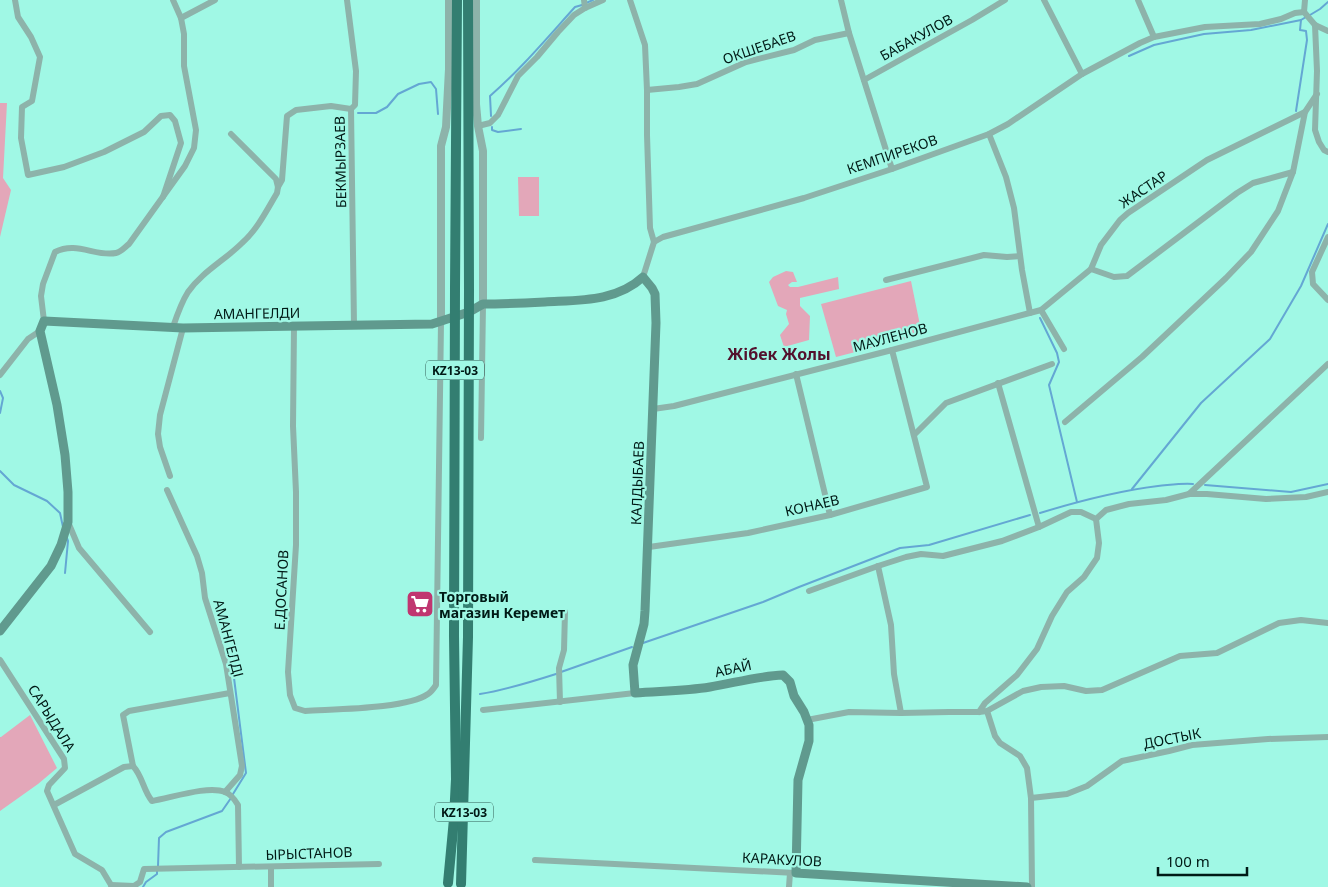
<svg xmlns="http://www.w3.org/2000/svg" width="1328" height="887" viewBox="0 0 1328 887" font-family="'Noto Sans',sans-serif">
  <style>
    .green { fill: #e3a7b9 }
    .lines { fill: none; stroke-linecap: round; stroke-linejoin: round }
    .stream { stroke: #64a7d3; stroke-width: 2 }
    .minor { stroke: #8db3aa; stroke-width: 6 }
    .tertiary { stroke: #8db3aa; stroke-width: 8 }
    .secondary { stroke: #609a8e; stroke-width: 9 }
    .trunk { stroke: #337e71; stroke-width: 10 }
    .labels { text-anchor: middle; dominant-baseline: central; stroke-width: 4.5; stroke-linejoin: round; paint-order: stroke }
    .shield { fill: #a0f8e5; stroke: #305d54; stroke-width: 1 }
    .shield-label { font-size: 12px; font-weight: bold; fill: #001a16 }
    .street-label { font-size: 14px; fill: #001a16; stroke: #a0f8e5 }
    .poi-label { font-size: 14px; font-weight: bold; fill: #001a16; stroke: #a0f8e5; text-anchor: start }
    .quarter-label { font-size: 16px; font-weight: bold; fill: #53112d; stroke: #a0f8e5 }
  </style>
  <rect width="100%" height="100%" fill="#a0f8e5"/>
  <!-- green -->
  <g class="green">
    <path d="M0,103H7L3,178L11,190L0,237Z"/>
    <path d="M518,177H539V216H519Z"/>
    <path d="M786,271L793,272L797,282H792L788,285L790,287H798L838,277L839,289L800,298V306L810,316L809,340L784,347L780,335L789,324L786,314L787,310L778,306L769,282L773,277Z"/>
    <path d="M911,281L922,335L836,357L821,304Z"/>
    <path d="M30,715L57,768L38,784L0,811V737H1Z"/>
  </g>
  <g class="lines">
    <!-- stream -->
    <g class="stream">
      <path d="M586,3L593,0"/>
      <path d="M1310,15L1320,9L1328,2"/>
      <path d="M1129,56L1154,45L1204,34L1251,30L1301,20L1306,17"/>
      <path d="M1296,111L1307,40L1306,31L1300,30L1301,20"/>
      <path d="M358,113H376L387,107L398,94L419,84L431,82L436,89L438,114"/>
      <path d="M491,116L490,96C521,69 547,38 575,7L582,5"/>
      <path d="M492,127V130L498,132L521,129"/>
      <path d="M1040,318L1057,353L1059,362L1049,385L1077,502"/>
      <path d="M0,391L3,398L0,413"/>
      <path d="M0,471L14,485L47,501L60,513L63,527"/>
      <path d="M1205,485L1291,492L1328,484"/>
      <path d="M1132,489L1201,403L1270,339L1301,286L1328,224"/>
      <path d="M1040,513C1079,501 1118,491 1158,486C1170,485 1182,483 1193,484"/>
      <path d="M65,573L68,541L67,538"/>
      <path d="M643,643L763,602L799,587L900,548L929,545L1030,515"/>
      <path d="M233,670L246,773L233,794"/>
      <path d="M561,672L632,647"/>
      <path d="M480,694C506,690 531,682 556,674"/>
      <path d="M158,866L159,838L166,832L222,811L231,798"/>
      <path d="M143,887L146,882L157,874V871"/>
    </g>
    <!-- minor -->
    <g class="minor">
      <path d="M15,0L18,17L31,37L40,57L32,101L22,107L21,138L28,175L64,167L104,152L144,132L161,116L170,115L175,121L181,143L163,197"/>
      <path d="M347,0L356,71L355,105L351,109L354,325"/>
      <path d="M584,0L585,8"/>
      <path d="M630,0L645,45L647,90V135L650,228L654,242"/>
      <path d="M841,0L849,33L892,169"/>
      <path d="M1044,0L1082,74"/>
      <path d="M1138,0L1154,37"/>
      <path d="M1304,12L1305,0"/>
      <path d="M181,18L215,0"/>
      <path d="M1315,25L1317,71L1315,130L1319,142L1324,150L1328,152"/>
      <path d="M864,80L972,20L1005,0"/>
      <path d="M647,90L679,87L697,84L746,62L794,50L815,40L849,33"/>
      <path d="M478,126L490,123L498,115L518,76L537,57L558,32L574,15L585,8L603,0"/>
      <path d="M989,134L1006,177L1014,208L1022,270L1030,313"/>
      <path d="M278,187L282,180L287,116L296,110L331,106L351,109"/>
      <path d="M1328,237L1312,272L1313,284L1328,300"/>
      <path d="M1091,269L1114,277L1127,276L1237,193L1253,183L1293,172"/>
      <path d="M643,277L654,242L663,237L804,198L892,169L989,134L1008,124L1082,74L1140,43L1154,37L1205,27L1260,24L1281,19L1295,13L1304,12L1315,25L1328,31"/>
      <path d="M886,280L984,255L1007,257L1020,256"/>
      <path d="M1041,310L1064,349"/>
      <path d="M44,321L41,296L43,284L55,252C77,241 95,257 116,253C121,252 125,247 129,244L185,166L194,148L196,130L184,66V34L181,18L173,0"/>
      <path d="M294,326L293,426L296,492V545L288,672L290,695L295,708L305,711C333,709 407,709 428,694C431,692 434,688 436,685L441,322"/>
      <path d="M173,327C177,315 181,303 188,292C202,272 225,260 242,243C257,230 267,210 277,193L278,187L276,179L231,134"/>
      <path d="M796,374L830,515"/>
      <path d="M0,375L28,339L40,331"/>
      <path d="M998,383L1039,527"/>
      <path d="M653,409L674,406L892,350L1041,310L1091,269L1101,245L1120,220L1128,213L1207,160L1305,112"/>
      <path d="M1065,422L1142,357L1226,278L1251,252L1278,211L1293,172L1305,112L1317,94"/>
      <path d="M914,435L946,403L1052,364"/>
      <path d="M481,438L483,304"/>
      <path d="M170,476L160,447L158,434L160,415L183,328"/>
      <path d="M167,490L197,556L202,573L205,598L226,664L242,766L240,775L225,792"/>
      <path d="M1189,494L1328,364"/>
      <path d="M68,522L79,548L150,632"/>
      <path d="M649,547L748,533L830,515L927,487L892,350"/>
      <path d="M878,566L891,625L894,674L901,713"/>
      <path d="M809,591L878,566L906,557L921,554L943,556L1002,541L1039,527L1071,512H1081L1096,519L1106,510L1129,504L1166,500L1189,494H1207L1266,499L1306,497L1328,492"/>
      <path d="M0,660L64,759L65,768L49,785L47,791L75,854L102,870L111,885"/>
      <path d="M560,702L559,668L564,650L565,612"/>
      <path d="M483,710L635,693"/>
      <path d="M987,711L995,736L1000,743L1020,756L1027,768L1031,798L1032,887"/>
      <path d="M979,712L985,703L1017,675L1037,649L1052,616L1067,592L1084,577L1097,558L1099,543L1096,519"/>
      <path d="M807,720L849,712L901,713L949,712H979L987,711L1023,691L1041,687L1064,686L1086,691L1102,690L1180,656L1217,653L1279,623L1301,620L1328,623"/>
      <path d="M133,766L123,715L129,711L230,693"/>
      <path d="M1031,798L1067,794L1087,786L1122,761L1169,751L1192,745L1268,739L1328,737"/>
      <path d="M54,805L124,767L133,766C143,777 143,790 152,801C171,798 208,785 225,792C231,794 235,800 238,805L239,867"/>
      <path d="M535,860L796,873"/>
      <path d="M271,867V887"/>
      <path d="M111,885L134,886L140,882L144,869L379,864"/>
      <path d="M789,887L790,873"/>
    </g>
    <!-- tertiary -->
    <g class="tertiary">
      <path d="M476,0V104L478,126L483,151V304"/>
      <path d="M441,322V146L446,127L449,69V0"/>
    </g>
    <!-- secondary -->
    <path class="secondary" d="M0,631L51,566L61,545L68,522V492L65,455L57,405L40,331L44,321L183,328L432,324L469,312L483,304C503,304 524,303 545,302C579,300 616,302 643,277L652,288L655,294L656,323L645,611L644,624L633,665L635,693C660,691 685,691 710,687C734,683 758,676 783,675L790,682L794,696L804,712L809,725V741L798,780L796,873L1027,887"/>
    <!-- trunk -->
    <g class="trunk">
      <path d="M448,883L454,819L456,779L454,636L455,289L457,0"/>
      <path d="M461,884L468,637L469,289L468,0"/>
    </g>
  </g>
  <!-- icons -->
  <defs>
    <symbol id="supermarket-square" viewBox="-11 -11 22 22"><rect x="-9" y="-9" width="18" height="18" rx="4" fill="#c03670" stroke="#a0f8e5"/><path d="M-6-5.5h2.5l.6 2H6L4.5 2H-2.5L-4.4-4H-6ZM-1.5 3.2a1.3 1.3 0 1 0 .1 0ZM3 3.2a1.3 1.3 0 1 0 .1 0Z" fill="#fff"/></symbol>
  </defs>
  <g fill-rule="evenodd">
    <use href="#supermarket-square" x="404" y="588" width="32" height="32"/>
  </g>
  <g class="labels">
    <!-- shield labels -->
    <g class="shield">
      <rect x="426" y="360.5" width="58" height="19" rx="4"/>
      <rect x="435" y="802.5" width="58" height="19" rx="4"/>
    </g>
    <g class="shield-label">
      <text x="455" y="370">KZ13-03</text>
      <text x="464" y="812">KZ13-03</text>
    </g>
    <!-- street labels -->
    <g class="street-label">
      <text transform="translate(916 37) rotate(-29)">БАБАКУЛОВ</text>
      <text transform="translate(759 47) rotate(-19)">ОКШЕБАЕВ</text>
      <text transform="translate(892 154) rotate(-19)">КЕМПИРЕКОВ</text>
      <text transform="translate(340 162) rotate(-91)">БЕКМЫРЗАЕВ</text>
      <text transform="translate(1143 189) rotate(-34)">ЖАСТАР</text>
      <text transform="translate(257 313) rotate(-1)">АМАНГЕЛДИ</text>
      <text transform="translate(890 337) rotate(-15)">МАУЛЕНОВ</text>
      <text transform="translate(637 483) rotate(-88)">КАЛДЫБАЕВ</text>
      <text transform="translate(812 505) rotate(-13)">КОНАЕВ</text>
      <text transform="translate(281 590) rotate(-87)">Е.ДОСАНОВ</text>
      <text transform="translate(229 638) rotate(75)">АМАНГЕЛДІ</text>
      <text transform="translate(733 668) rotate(-12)">АБАЙ</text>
      <text transform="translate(52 718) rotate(58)">САРЫДАЛА</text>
      <text transform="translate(1172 738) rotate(-11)">ДОСТЫК</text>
      <text transform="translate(309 853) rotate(-2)">ЫРЫСТАНОВ</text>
      <text transform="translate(782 859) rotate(3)">КАРАКУЛОВ</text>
    </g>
    <!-- poi labels -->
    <g class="poi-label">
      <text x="439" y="596">Торговый<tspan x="439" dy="16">магазин Керемет</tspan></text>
    </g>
    <!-- quarter labels -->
    <g class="quarter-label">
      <text x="779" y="354">Жібек Жолы</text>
    </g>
  </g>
  <!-- scale -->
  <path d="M1158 867v8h89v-8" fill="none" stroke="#001a16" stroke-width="2.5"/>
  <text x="1166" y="867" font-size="15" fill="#001a16" stroke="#a0f8e5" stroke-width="4" paint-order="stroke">100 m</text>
</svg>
